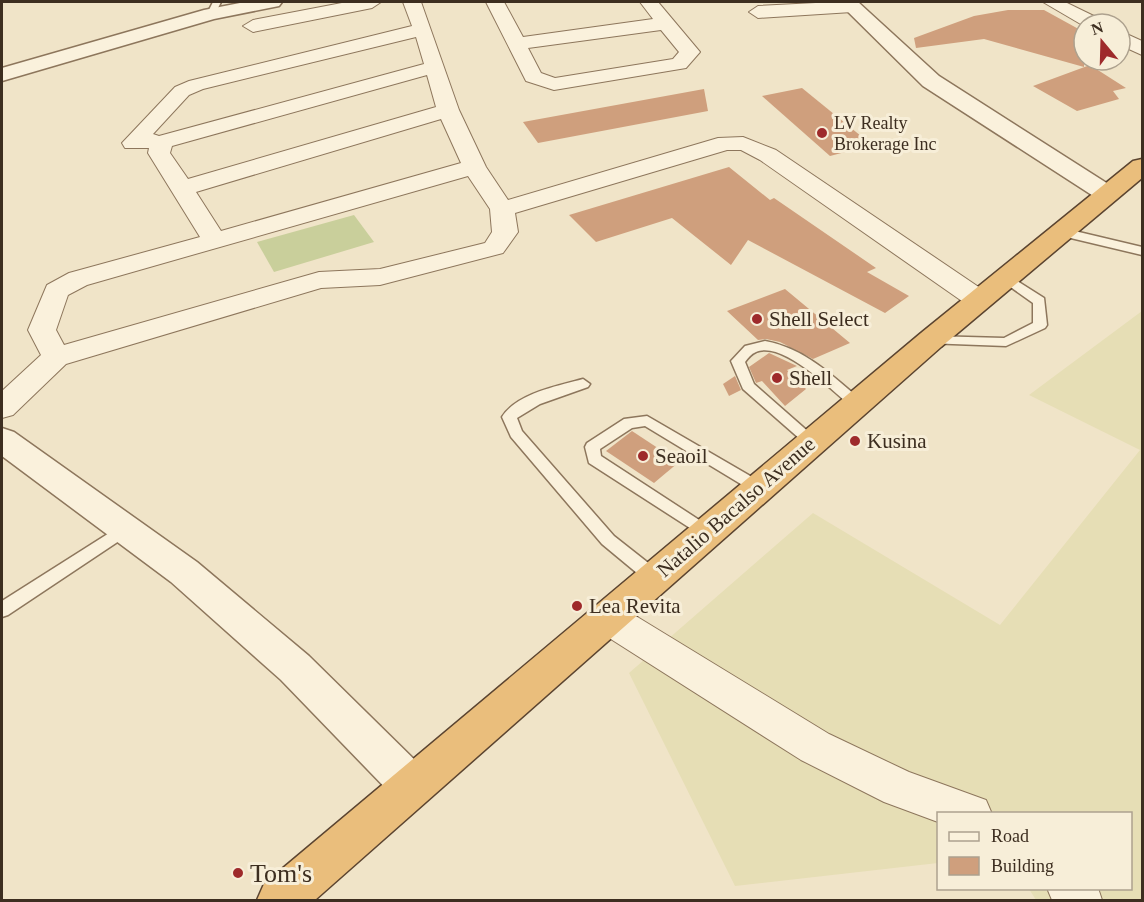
<svg xmlns="http://www.w3.org/2000/svg" width="1144" height="902" viewBox="0 0 1144 902" font-family="'Times New Roman',serif">
  <style>
    .farmland { fill: #e6deb5 }
    .green { fill: #c9cf9b }
    .building { fill: #cf9f7d }
    .lines { fill: none; stroke-linecap: round; stroke-linejoin: round }
    .service-casing { stroke: #8d765c; stroke-width: 3 }
    .minor-casing { stroke: #8d765c; stroke-width: 2 }
    .tertiary-casing { stroke: #8d765c; stroke-width: 3 }
    .trunk-casing { stroke: #5b4430; stroke-width: 3 }
    .service { fill: #faf1dc; fill-rule: evenodd }
    .minor { fill: #faf1dc; fill-rule: evenodd }
    .tertiary { fill: #faf1dc; fill-rule: evenodd }
    .trunk { fill: #eabe7c; fill-rule: evenodd }
    .poi-dot { fill: #9e2a2b; stroke: #f7eed8; stroke-width: 2 }
    .labels { text-anchor: middle; dominant-baseline: central; stroke-width: 6; stroke-linejoin: round; paint-order: stroke }
    .far-poi-label { font-size: 18px; fill: #3d2e20; stroke: #f7eed8; text-anchor: start }
    .poi-label { font-size: 21px; fill: #3d2e20; stroke: #f7eed8; text-anchor: start }
    .street-label { font-size: 21px; fill: #3d2e20; stroke: #f7eed8 }
    .near-poi-label { font-size: 26px; fill: #3d2e20; stroke: #f7eed8; text-anchor: start }
  </style>
  <rect width="100%" height="100%" fill="#f0e4c8"/>
  <!-- farmland -->
  <path class="farmland" d="M1142,311V900H1036L1029,889L1130,888V814H938V863L735,886L629,673L813,513L1000,625L1140,450L1029,395Z"/>
  <!-- green -->
  <path class="green" d="M354,215L374,242L274,272L257,242Z"/>
  <!-- building -->
  <g class="building">
    <path d="M1008,10H1044L1084,32V67L984,39L916,48L914,38L974,16Z"/>
    <path d="M1090,65L1126,88L1113,91L1119,99L1077,111L1033,86Z"/>
    <path d="M802,88L872,145L830,156L762,96Z"/>
    <path d="M704,89L708,111L538,143L523,122Z"/>
    <path d="M729,167L770,200L774,198L876,268L867,272L909,296L885,313L748,240L731,265L672,218L596,242L569,215Z"/>
    <path d="M785,289L850,343L813,359L780,342L766,339L758,340L727,311Z"/>
    <path d="M769,353L797,366L787,370L806,389L785,406L762,381L756,383L749,367Z"/>
    <path d="M735,376L741,390L729,396L723,384Z"/>
    <path d="M632,431L679,462L654,483L606,451Z"/>
  </g>
  <g class="lines">
    <defs>
      <g id="service">
        <path d="M213,2H221L214,16L211,17L207,14Z"/>
        <path d="M1062,228L1142,247V255L1058,235L1056,232Z"/>
        <path d="M1006,274L1044,298L1047,325L1045,328L1006,346L926,343L924,340L926,337L931,336L1004,338L1033,323V303L1002,281L1000,278Z"/>
        <path d="M765,341C804,348 832,375 862,401L864,404L862,407H852C833,391 782,340 756,352C751,354 748,358 745,362L754,384L820,442L818,446H808L743,389L731,361L745,346Z"/>
        <path d="M583,379L590,384L588,387L540,404L517,418L522,431L614,536L661,573L663,578L661,583L655,585L649,583L602,544L511,437L502,417C517,393 558,386 583,379Z"/>
        <path d="M647,416L764,484L767,488L764,492H754L645,426L632,428L600,449L601,456L713,529L715,533L713,537L707,539L589,463L585,447L587,443L624,419Z"/>
        <path d="M125,523L131,525L133,529L131,533L8,615L2,617V601Z"/>
      </g>
      <g id="minor">
        <path d="M347,2H381L372,8L253,32L243,26L253,20Z"/>
        <path d="M403,2H421L459,110L486,167L508,200L718,138L743,137L776,150L989,294L993,300L989,306L979,308L969,306L760,160L741,150H727L515,213L518,232L503,253L380,285L321,288L66,364L13,415L2,418V391L41,355L28,330L47,285L69,273L200,237L148,153L149,148H125L122,143L175,87L189,81L412,26ZM416,37L424,64L159,136L153,134L189,95L203,89ZM427,75L436,107L188,179L170,153L172,146ZM441,119L461,163L221,231L196,192ZM468,176L490,209L492,232L485,243L380,269L319,272L64,345L56,330L68,295L87,285Z"/>
        <path d="M486,2H504L523,37L653,19L640,2H658L700,52L686,68L554,90L526,81ZM661,30L679,52L673,59L555,78L541,73L528,48Z"/>
        <path d="M835,2H856L861,6L852,12L758,18L749,12L758,6Z"/>
        <path d="M1043,2H1065L1102,20L1105,24L1084,26Z"/>
        <path d="M1120,31L1142,41V55L1120,45Z"/>
        <path d="M608,603L621,607L829,734L909,772L986,800L992,814H938V822L884,802L801,760L595,629L590,618L595,607Z"/>
        <path d="M1047,888H1098L1102,900H1052Z"/>
      </g>
      <g id="tertiary">
        <path d="M245,2H282L279,6L214,19L2,81V68L204,10Z"/>
        <path d="M838,2H858L939,76L1116,189L1120,194L1116,199L1107,202L1098,199L923,86Z"/>
        <path d="M2,428L14,432L197,562L309,656L427,772L434,786L427,800L412,806L397,800L281,680L171,582L2,456Z"/>
      </g>
      <path id="trunk" d="M1142,159V178L941,347L315,900H257L264,884L921,333L1133,161Z"/>
    </defs>
    <!-- service casing -->
    <use href="#service" class="service-casing"/>
    <!-- minor casing -->
    <use href="#minor" class="minor-casing"/>
    <!-- tertiary casing -->
    <use href="#tertiary" class="tertiary-casing"/>
    <!-- trunk casing -->
    <use href="#trunk" class="trunk-casing"/>
    <!-- service -->
    <use href="#service" class="service"/>
    <!-- minor -->
    <use href="#minor" class="minor"/>
    <!-- tertiary -->
    <use href="#tertiary" class="tertiary"/>
    <!-- trunk -->
    <use href="#trunk" class="trunk"/>
  </g>
  <!-- markers -->
  <g class="poi-dot">
    <circle cx="822" cy="133" r="6"/>
    <circle cx="757" cy="319" r="6"/>
    <circle cx="777" cy="378" r="6"/>
    <circle cx="855" cy="441" r="6"/>
    <circle cx="643" cy="456" r="6"/>
    <circle cx="577" cy="606" r="6"/>
    <circle cx="238" cy="873" r="6"/>
  </g>
  <g class="labels">
    <!-- far-poi labels -->
    <g class="far-poi-label">
      <text x="834" y="123">LV Realty<tspan x="834" dy="21">Brokerage Inc</tspan></text>
    </g>
    <!-- poi labels -->
    <g class="poi-label">
      <text x="769" y="319">Shell Select</text>
      <text x="789" y="378">Shell</text>
      <text x="867" y="441">Kusina</text>
      <text x="655" y="456">Seaoil</text>
      <text x="589" y="606">Lea Revita</text>
    </g>
    <!-- street labels -->
    <g class="street-label">
      <text transform="translate(736 507) rotate(-41)">Natalio Bacalso Avenue</text>
    </g>
    <!-- near-poi labels -->
    <g class="near-poi-label">
      <text x="250" y="873">Tom's</text>
    </g>
  </g>
  <!-- border -->
  <rect width="1144" height="902" fill="none" stroke="#3d2e20" stroke-width="6"/>
  <!-- legend -->
  <rect x="937" y="812" width="195" height="78" fill="#f7eed8" stroke="#ada18e" stroke-width="1.5"/>
  <rect x="949" y="832" width="30" height="9" fill="#faf1dc" stroke="#ada18e" stroke-width="1.5"/>
  <text x="991" y="842" font-size="18" fill="#3d2e20">Road</text>
  <rect x="949" y="857" width="30" height="18" fill="#cf9f7d" stroke="#ada18e" stroke-width="1.5"/>
  <text x="991" y="872" font-size="18" fill="#3d2e20">Building</text>
  <!-- north arrow -->
  <g transform="translate(1102 42) rotate(341)"><circle r="28" fill="#f7eed8" stroke="#ada18e" stroke-width="1.5"/>
  <path d="M0-4.5L10 22L0 15L-10 22Z" fill="#9e2a2b"/>
  <text y="-9" font-size="16" font-weight="bold" text-anchor="middle" fill="#3d2e20">N</text>
  </g>
</svg>
